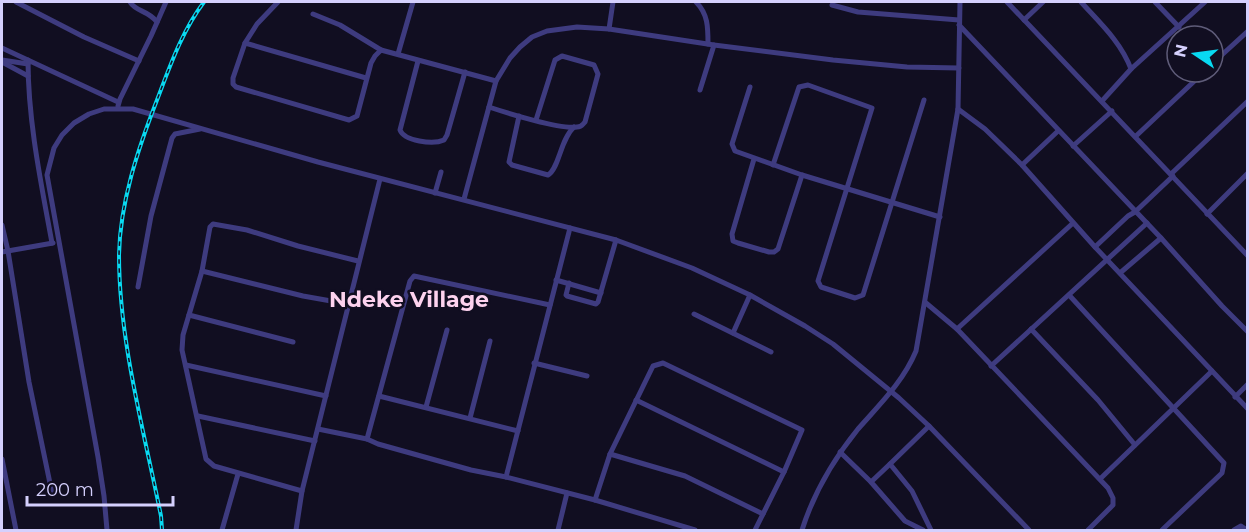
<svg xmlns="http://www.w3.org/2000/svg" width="1249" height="532" viewBox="0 0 1249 532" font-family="Montserrat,sans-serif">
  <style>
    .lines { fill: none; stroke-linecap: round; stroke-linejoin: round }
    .street { stroke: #3e3b7f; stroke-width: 5 }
    .rail-casing { stroke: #08d9f1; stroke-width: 4 }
    .rail { stroke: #110e21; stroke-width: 1.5; stroke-dasharray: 4.5; stroke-linecap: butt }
    .labels { text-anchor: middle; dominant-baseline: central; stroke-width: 5; stroke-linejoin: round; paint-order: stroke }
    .district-label { font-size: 22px; font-weight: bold; fill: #fdd2ee; stroke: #110e21 }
  </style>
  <rect width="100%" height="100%" fill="#110e21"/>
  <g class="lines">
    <!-- street -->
    <g class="street">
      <path d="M16,2L84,37L139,61"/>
      <path d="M130,2C136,12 148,10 157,22"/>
      <path d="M278,2L257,24L245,43L233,78V84L236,87L349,120L357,116L371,63L375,56L381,50L496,81"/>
      <path d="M696,2C708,14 708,27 708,44"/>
      <path d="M1007,2L1248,256"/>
      <path d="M1081,2C1100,23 1121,42 1131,69"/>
      <path d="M1155,2L1179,27"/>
      <path d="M832,5L858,12L959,20"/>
      <path d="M313,14L340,25L381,50"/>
      <path d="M1024,20L1043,2"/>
      <path d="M959,25L1161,238L1222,306L1248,332"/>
      <path d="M609,29L613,2"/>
      <path d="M245,43L366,78"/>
      <path d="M2,48L118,102"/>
      <path d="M398,54L413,2"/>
      <path d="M2,60L28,64"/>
      <path d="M28,60C28,121 41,183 52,243"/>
      <path d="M418,61L400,130C404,141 433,145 444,140L447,135L465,72"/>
      <path d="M2,62L28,76"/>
      <path d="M1213,63L1248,31"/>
      <path d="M750,87L732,144L735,151L802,175L940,217"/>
      <path d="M700,90L714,45"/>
      <path d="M1102,101L1131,69L1205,2"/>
      <path d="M118,106L120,99L151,36L166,2"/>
      <path d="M489,107C507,113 561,130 577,127C582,127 582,125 585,122L598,74L594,65L562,56L555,60L536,120"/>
      <path d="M958,109L985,129L1022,165L1095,247L1248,409"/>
      <path d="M519,116L509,162L512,165L548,175C559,169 560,140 574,127"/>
      <path d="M1136,136L1204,72"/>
      <path d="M1073,146L1112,111"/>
      <path d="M754,159L732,234L733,241L738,243L769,252H774L778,249L802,175"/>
      <path d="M773,165L799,87L808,85L872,108L818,281L821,287L855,298L863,295L924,100"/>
      <path d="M1022,165L1058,131"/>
      <path d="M1171,174L1248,101"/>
      <path d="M435,193L441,172"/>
      <path d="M464,199L496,81L510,58L520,47L532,37L547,31L577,27L609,29L714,45L833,60L907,67L959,68"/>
      <path d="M1207,214L1248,173"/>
      <path d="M2,225L8,251L29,382L52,493"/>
      <path d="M1095,247L1128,216L1135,212L1173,176"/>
      <path d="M2,252L53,243"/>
      <path d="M202,271L303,296L348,304"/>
      <path d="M1120,273L1161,238"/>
      <path d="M556,280L601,293"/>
      <path d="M569,283L566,295L567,296L596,304L598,302L616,240"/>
      <path d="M138,287L151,216L172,138L175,134L200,129"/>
      <path d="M1069,295L1224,463L1222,473L1162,530"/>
      <path d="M926,303L957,329L1108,488L1113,498V505L1088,530"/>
      <path d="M694,314L771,352"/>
      <path d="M189,315L293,342"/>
      <path d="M957,329L1073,223"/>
      <path d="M1031,329L1098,400L1135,445"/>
      <path d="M733,333L750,295"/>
      <path d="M534,363L587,376"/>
      <path d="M186,365L326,396"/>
      <path d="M991,366L1147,223"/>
      <path d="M379,396L518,431"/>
      <path d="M1235,397L1248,384"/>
      <path d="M636,400L784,472"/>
      <path d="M426,407L447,330"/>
      <path d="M198,416L315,441"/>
      <path d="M470,418L490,341"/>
      <path d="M929,426L890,464L912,491L931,530"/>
      <path d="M318,429L367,439L378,444L471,470L506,477L595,500L695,530"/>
      <path d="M367,439L410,281L414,276L550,305"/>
      <path d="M840,452L871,482"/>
      <path d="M610,454L685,476L763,514"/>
      <path d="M2,459L16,530"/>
      <path d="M890,464L871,482L905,521L923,530"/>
      <path d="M506,477L570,228"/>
      <path d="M1100,479L1212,371"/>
      <path d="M302,491L214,466L206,459L182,350L183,335L202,271L210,227L213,224L247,230L298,246L358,261"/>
      <path d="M595,500L610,454L653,366L663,363L802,430L784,472L755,530"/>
      <path d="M107,530L104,496L98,457L47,175L54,148L62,135L74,123L89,114L104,109H133L318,162L616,240L692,268L750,295L805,326L833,344L899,398L929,426L1029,530"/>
      <path d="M222,530L238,474"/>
      <path d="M296,530L302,491L380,179"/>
      <path d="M558,530L567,493"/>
      <path d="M802,530C814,492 833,460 858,429C880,404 903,382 916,351L958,109L960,2"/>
      <path d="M1234,530L1241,526L1247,530"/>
    </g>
    <defs>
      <path id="rail" d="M162,530L161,516C144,431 119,341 119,255C120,202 138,149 157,100C170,66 182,31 204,2"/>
    </defs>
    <!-- rail casing -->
    <use href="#rail" class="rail-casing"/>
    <!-- rail -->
    <use href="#rail" class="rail"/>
  </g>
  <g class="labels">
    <!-- district labels -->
    <g class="district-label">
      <text x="409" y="299">Ndeke Village</text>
    </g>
  </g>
  <!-- border -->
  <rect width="1249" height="532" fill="none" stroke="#d5d0fd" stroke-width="6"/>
  <!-- north arrow -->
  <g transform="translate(1195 54) rotate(283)"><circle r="28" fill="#110e21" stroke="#5f5c79" stroke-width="1.5"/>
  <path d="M0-4.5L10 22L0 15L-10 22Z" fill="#08d9f1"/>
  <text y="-9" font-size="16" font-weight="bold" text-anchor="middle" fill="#d5d0fd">N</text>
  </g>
  <!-- scale -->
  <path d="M27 496v9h146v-9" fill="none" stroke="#d5d0fd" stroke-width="3"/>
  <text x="36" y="496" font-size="18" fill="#d5d0fd" stroke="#110e21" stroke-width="4.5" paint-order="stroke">200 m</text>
</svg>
